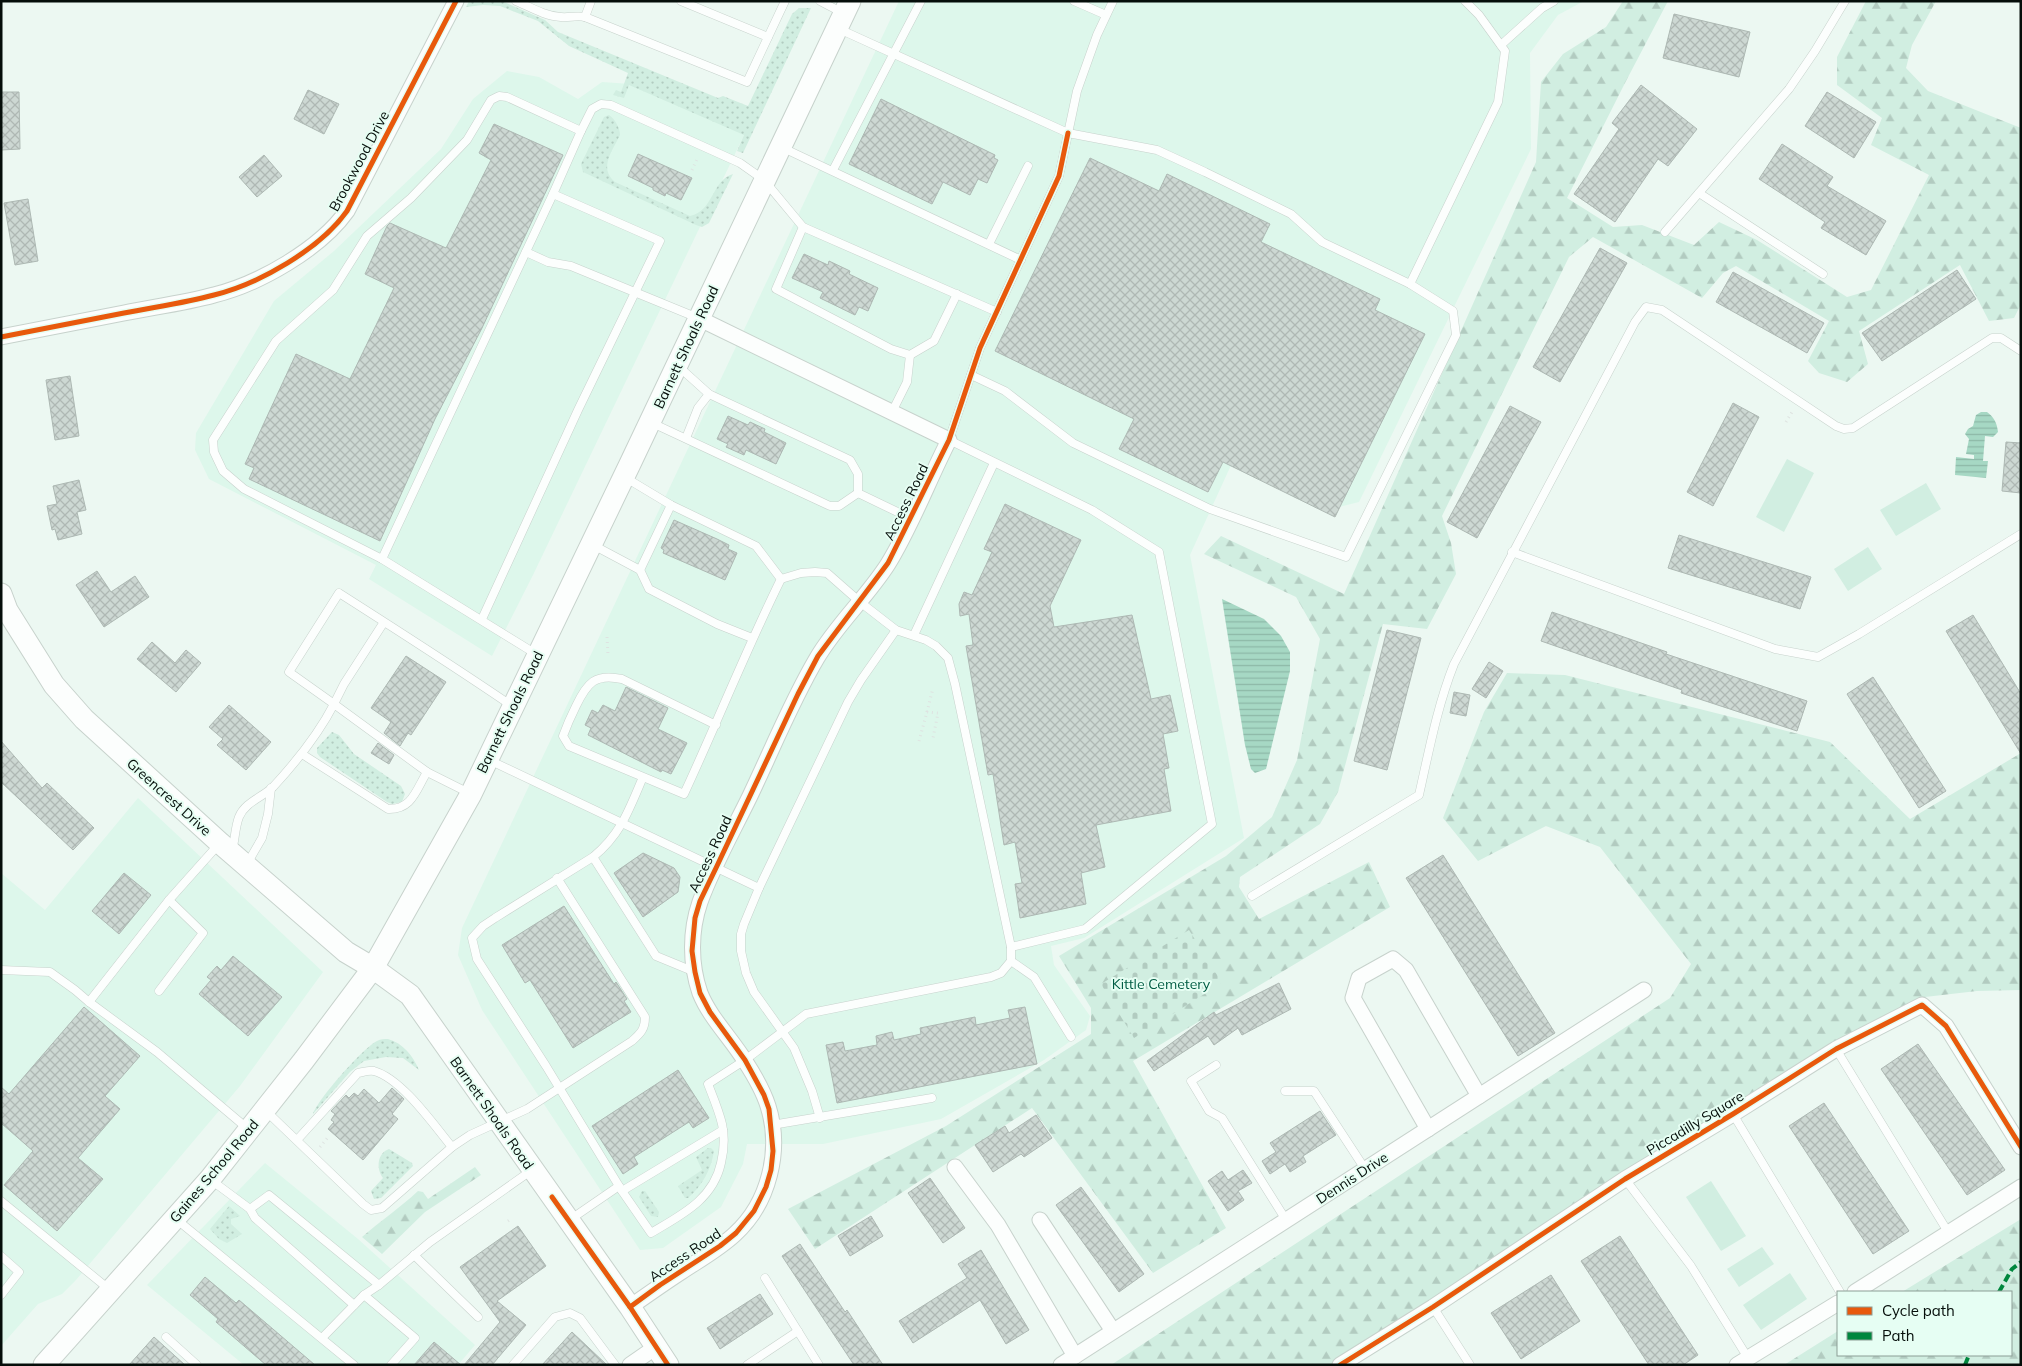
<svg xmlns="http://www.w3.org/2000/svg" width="2022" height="1366" viewBox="0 0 2022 1366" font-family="Mulish,sans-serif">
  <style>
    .built { fill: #ddf7eb }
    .green { fill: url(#green-dots) }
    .forest { fill: url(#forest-firs) }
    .cemetery { fill: url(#cemetery-stones) }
    .pitch { fill: #d1eee1 }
    .water { fill: url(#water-rules) }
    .building { fill: url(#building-cross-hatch); stroke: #adb8b3 }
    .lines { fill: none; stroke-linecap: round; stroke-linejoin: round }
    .lane-casing { stroke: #c7d2cc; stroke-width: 9 }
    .street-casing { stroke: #c7d2cc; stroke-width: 17 }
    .secondary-casing { stroke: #c7d2cc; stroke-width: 23 }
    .path { stroke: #dee3e1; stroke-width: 3; stroke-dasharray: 1 4; stroke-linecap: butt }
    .lane { stroke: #fcfefd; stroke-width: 8 }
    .street { stroke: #fcfefd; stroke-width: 15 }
    .secondary { stroke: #fcfefd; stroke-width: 21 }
    .quiet { stroke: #00873e; stroke-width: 4; stroke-dasharray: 8 4; stroke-linecap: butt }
    .cycleway-casing { stroke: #e6fef3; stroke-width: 8 }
    .cycleway { stroke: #e8590c; stroke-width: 5 }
    .labels { text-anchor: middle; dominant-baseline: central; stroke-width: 4; stroke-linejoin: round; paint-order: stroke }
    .street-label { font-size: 14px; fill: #050e0a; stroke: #e6fef3 }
    .park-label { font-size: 14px; fill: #005c43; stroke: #e6fef3 }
  </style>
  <defs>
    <pattern id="green-dots" width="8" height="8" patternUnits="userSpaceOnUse" patternTransform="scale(1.25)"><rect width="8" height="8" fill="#d1eee1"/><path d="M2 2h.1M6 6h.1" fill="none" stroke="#b2cbc0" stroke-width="1.8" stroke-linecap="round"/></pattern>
    <pattern id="forest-firs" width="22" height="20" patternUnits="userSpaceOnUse" patternTransform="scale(1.25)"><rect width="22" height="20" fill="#d1eee1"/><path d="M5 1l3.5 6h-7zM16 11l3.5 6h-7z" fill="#b2cbc0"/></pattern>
    <pattern id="cemetery-stones" width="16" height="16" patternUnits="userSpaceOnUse" patternTransform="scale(1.25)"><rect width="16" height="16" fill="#d1eee1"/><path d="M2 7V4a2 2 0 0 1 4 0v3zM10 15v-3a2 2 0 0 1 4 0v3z" fill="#b2cbc0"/></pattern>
    <pattern id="water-rules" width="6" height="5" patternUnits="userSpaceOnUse" patternTransform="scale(1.25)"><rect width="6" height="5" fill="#a6d8c4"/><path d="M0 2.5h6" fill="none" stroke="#8db8a7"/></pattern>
    <pattern id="building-cross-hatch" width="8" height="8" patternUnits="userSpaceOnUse" patternTransform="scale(1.25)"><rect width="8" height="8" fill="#cdd8d3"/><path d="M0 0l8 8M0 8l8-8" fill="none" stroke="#afb8b4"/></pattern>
  </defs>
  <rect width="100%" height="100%" fill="#ecf8f2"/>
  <!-- built -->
  <g class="built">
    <path d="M899,1H1584L1558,15L1530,53L1531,149L1359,502L1331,509L1232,463L1190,555L1244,838L1084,938L1051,946L1054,965L1090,1016L1086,1030L1044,1060L941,1119L823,1144H747L743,1164L721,1207L663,1248L640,1250L482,1010L458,955L462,928Z"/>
    <path d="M507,71L539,77L578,99L602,82L631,84L745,133L533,575L492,656L369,579L376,565L209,479L195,450L196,433L274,301L334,251L441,149L473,99Z"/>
    <path d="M138,798L323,972L240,1086L76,1280L62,1294L38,1304L1,1346V873L45,910Z"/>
    <path d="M265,1163L358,1239L475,1345L458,1365H244L147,1285Z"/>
  </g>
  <!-- green -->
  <g class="green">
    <path d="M469,1H502L545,20L558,32L718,98L723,96L748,106L792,14L799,8H811L743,153L737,151L744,135L629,85L624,98L613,95L616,90L621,92L628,73L569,46L538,21L500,6L483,5L466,7Z"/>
    <path d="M609,115C615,119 620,128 620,135C613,150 598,168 615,182L690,216C714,211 711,181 733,174L709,223L702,227L696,225L583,172L581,164L604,117Z"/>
    <path d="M332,732L339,735L354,754L401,786L405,794L402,802L392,804L387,802L320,757L317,753V748Z"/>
    <path d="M388,1039C403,1043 413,1056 419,1070L403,1058L386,1057L364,1061L350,1072L313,1114C318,1099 363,1048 377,1041C381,1039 384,1039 388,1039Z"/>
    <path d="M708,1148H711L714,1151C711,1170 702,1186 688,1198H685L678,1186L702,1170L696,1157Z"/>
    <path d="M389,1149L412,1163L413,1166L381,1198L374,1199L371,1191L383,1178C376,1169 377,1153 389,1149Z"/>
    <path d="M642,1191H645L659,1212L658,1217L651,1216L639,1197Z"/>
    <path d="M229,1206L240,1216L231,1219V1224L242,1234L227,1243L219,1239L210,1229Z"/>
  </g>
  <!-- forest -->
  <g class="forest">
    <path d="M1623,1H1668L1626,81L1567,198L1613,227L1642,225L1694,245L1719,222L1757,240L1847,297L1871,290L1929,175L1871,145L1882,118L1837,85V57L1866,1H1936L1912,45L1906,68L1928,91L2021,128V304L2014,318L1989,321L1960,265L1859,331L1868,364L1847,382L1819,373L1808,361L1829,321L1736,266L1723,273L1702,298L1593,237L1569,257L1442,516L1451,543L1456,574L1427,629L1383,624L1338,792L1320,824L1240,877L1239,887L1259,919L1369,862L1390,907L1133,1061L1226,1228L1153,1273L1032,1108L815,1249L788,1209L946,1126L1091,1034V1008L1059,956L1226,856L1272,817L1297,760L1320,639L1296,597L1204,554L1221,536L1344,594L1536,162L1541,82L1563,54L1606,27Z"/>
    <path d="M1507,673L1565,675L1830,742L1910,819L2021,753V990L1977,991L1925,997L1330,1365H1111L1670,998L1691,964L1600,847L1546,826L1478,861L1443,818L1484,712Z"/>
    <path d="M475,1167L481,1175L425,1212L382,1254L362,1237C380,1221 400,1208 418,1191L423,1192L428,1199Z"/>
    <path d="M2021,1219V1365H1784L1838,1331V1355H2011V1292H1902Z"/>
  </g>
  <!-- cemetery -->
  <path class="cemetery" d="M1189,930L1222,983L1134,1038L1101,984Z"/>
  <!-- pitch -->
  <g class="pitch">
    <path d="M1787,459L1814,473L1784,532L1756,517Z"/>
    <path d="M1926,483L1941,509L1896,536L1880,510Z"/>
    <path d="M1868,547L1882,569L1848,591L1834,569Z"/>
    <path d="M1711,1181L1746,1236L1721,1251L1686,1197Z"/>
    <path d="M1762,1247L1774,1264L1739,1287L1727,1269Z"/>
    <path d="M1790,1273L1807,1299L1761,1330L1743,1305Z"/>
  </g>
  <!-- water -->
  <g class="water">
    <path d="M1981,412H1987C1994,417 1997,423 1998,432L1993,437L1985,436L1983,461H1988L1986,478L1955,475L1956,457L1974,459V455L1966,454L1969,439L1965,434L1968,429L1973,426L1976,415Z"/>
    <path d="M1222,599L1264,619L1281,636L1290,652V671L1266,769L1255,773L1251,769L1245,745Z"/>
  </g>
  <!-- building -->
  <g class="building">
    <path d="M1674,14L1750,32L1739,77L1663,58Z"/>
    <path d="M1641,85L1697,129L1668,166L1658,159L1615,222L1574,194L1619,129L1612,123Z"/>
    <path d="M308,90L339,104L324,134L294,119Z"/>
    <path d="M1,92H19L20,149L1,150Z"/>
    <path d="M1827,92L1876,122L1854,158L1805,126Z"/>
    <path d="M881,99L995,155L994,158L998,160L987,183L978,179L970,195L943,182L932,204L849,164Z"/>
    <path d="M494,124L563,155L482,328L435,419L380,541L249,479L254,468L245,464L296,354L350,379L394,288L365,274L387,226L390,223L446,248L491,160L479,153Z"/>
    <path d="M1782,144L1833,177L1827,186L1886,221L1866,255L1821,228L1825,222L1759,179Z"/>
    <path d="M638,154L692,178L681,200L666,193L665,196L653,190V188L628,176Z"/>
    <path d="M264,155L282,176L257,197L239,177Z"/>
    <path d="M1090,158L1159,191L1167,174L1270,224L1261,242L1380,299L1375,310L1425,334L1335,517L1223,462L1208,492L1119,449L1134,419L995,351Z"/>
    <path d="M28,199L38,261L15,265L4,203Z"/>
    <path d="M1600,248L1627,263L1560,382L1533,367Z"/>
    <path d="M804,254L828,265L829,261L850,271L849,274L878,288L868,311L859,307L855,315L820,298L823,292L792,278Z"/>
    <path d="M1957,270L1976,299L1882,361L1862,333Z"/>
    <path d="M1733,272L1824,323L1807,353L1716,302Z"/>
    <path d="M70,376L79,436L55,440L46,380Z"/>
    <path d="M1733,403L1759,417L1713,506L1687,492Z"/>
    <path d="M1510,406L1541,422L1477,538L1447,522Z"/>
    <path d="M728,416L748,425L750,422L765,429L764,432L786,443L776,464L746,450L744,455L726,447L728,444L717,439Z"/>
    <path d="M2006,442L2021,443V493L2002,491Z"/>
    <path d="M79,480L86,510L77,512L82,534L58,540L55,529L52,530L47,506L57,504L53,486Z"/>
    <path d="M1005,504L1081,540L1050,606L1054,627L1132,615L1151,699L1170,695L1178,731L1163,734L1169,768L1164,769L1171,811L1096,825L1105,867L1081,873L1086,904L1020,918L1015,884L1022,883L1015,842L1004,845L993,774L988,775L966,646L973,645L969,614L960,616L959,604L964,592L972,595L992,552L984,549Z"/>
    <path d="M674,520L717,539L729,545L728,549L737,553L725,580L663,553L664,550L661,548Z"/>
    <path d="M1679,535L1811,577L1800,609L1668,568Z"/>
    <path d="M97,571L111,592L135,576L149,597L104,627L76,585Z"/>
    <path d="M1552,612L1667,652L1666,654L1807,701L1797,731L1681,693L1682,690L1541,641Z"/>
    <path d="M1973,615L2021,694V754L1946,631Z"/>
    <path d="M1387,630L1421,638L1387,770L1354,761Z"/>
    <path d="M152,642L175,663L186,650L201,663L176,692L137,659Z"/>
    <path d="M406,656L446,682L411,735L408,733L400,746L384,733L391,722L371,708Z"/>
    <path d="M1489,662L1503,671L1486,698L1472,689Z"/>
    <path d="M1873,677L1946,791L1919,808L1847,694Z"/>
    <path d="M626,687L668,708L658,729L687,743L671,774L662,770L661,772L588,735L591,728L585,725L592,710L598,713L603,705L615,711Z"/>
    <path d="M1454,692L1470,695L1466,716L1450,713Z"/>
    <path d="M229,705L271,742L246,770L217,745L223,739L209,727Z"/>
    <path d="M1,741L42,788L47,783L94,828L73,850L1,782Z"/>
    <path d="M378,743L394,755L389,764L371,753Z"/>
    <path d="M643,853L674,868L680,877L678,892L643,917L614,873Z"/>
    <path d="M1443,855L1555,1033L1518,1056L1406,878Z"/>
    <path d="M124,873L151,895L119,934L92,911Z"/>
    <path d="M564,906L614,984L616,982L627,999L624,1001L631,1012L573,1048L530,980L525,983L502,945Z"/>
    <path d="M233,956L282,997L248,1036L199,994L211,980L207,977L217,966L221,970Z"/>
    <path d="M1279,983L1291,1009L1242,1035L1238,1028L1214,1045L1208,1036L1154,1071L1147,1061L1214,1012L1216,1015Z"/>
    <path d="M84,1007L140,1056L105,1096L120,1109L78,1158L103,1179L57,1231L4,1185L33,1151L1,1123V1087L9,1094Z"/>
    <path d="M1025,1007L1037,1064L837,1103L826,1045L843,1042L845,1051L877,1045L876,1036L892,1032L894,1040L921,1034L920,1028L975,1017L976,1025L1010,1018L1008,1010Z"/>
    <path d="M1918,1044L2005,1170L1967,1195L1881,1069Z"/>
    <path d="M678,1070L709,1118L693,1128L689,1122L634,1157L638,1164L623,1174L592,1126Z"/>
    <path d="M392,1088L404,1099L392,1114L398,1119L363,1160L328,1129L334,1122L331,1120L335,1114L331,1111L346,1095L349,1098L354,1093L358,1096L364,1089L379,1103Z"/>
    <path d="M1824,1103L1909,1231L1873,1254L1789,1126Z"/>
    <path d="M1320,1111L1336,1135L1303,1156L1306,1162L1290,1172L1285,1164L1270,1174L1262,1161L1276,1152L1270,1143Z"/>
    <path d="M1036,1115L1052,1138L1024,1157L1021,1154L993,1172L975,1145L1005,1126L1009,1133Z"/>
    <path d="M1243,1170L1252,1183L1238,1191L1244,1200L1228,1211L1208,1181L1222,1171L1228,1180Z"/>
    <path d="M930,1178L965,1228L943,1243L908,1193Z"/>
    <path d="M1081,1187L1144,1274L1119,1292L1056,1205Z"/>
    <path d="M871,1216L883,1236L850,1256L838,1236Z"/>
    <path d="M518,1226L546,1266L497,1301L526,1325L492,1365H464L500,1322L460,1267Z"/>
    <path d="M1620,1236L1698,1355L1683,1365H1649L1581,1261Z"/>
    <path d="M800,1244L845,1312L847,1310L883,1365H854L782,1256Z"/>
    <path d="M981,1250L1029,1330L1006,1344L980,1300L913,1343L899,1321L967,1278L958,1264Z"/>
    <path d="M1551,1275L1580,1321L1521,1359L1491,1313Z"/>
    <path d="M205,1277L236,1303L239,1300L315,1365H266L216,1322L218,1319L190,1295Z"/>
    <path d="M760,1294L773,1314L720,1349L707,1328Z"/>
    <path d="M572,1332L607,1365H542Z"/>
    <path d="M154,1337L185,1365H129Z"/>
    <path d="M434,1342L461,1365H414Z"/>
  </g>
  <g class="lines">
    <defs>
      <g id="lane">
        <path d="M516,1C530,7 545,16 561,17C569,18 576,15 585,17L747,82L785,1"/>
        <path d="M681,1L768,37"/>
        <path d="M820,1L843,13"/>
        <path d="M1074,1L1106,15"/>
        <path d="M585,17L591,1"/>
        <path d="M839,29L1068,133L1157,150L1205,172L1291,214L1322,242L1410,284L1453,311L1456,335L1346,557L1210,509L1073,443L1005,391L971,375"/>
        <path d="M1501,45L1542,8L1554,1"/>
        <path d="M781,147L1021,260"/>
        <path d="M833,170L921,1"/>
        <path d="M1699,193L1823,274"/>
        <path d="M803,227L776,289L891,349L910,355L934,341L957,294"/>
        <path d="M1665,232L1789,89L1815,51L1845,1"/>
        <path d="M989,244L1028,166"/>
        <path d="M526,252L548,262L571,266L698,318"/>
        <path d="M1410,284L1498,102L1505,51L1479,15L1465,1"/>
        <path d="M678,366L709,394L850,460L858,474V493"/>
        <path d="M892,412L907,382L910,355"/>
        <path d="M650,422L830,506H839L858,493"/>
        <path d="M686,438L698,408L709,394"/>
        <path d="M626,478L671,505L756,546L781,579"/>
        <path d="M858,493L912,519"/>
        <path d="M593,545L640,570L649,589L717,624L752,638"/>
        <path d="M1512,552L1775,649L1818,657L1859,634L2021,534"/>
        <path d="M382,559L553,194L581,131L592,109L601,104L611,105L740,163L764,180L803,227L997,312"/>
        <path d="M640,570L671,505"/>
        <path d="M482,619L578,410L660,241L553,194"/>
        <path d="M384,622L344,684L334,704L289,672L339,593C397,630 455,667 512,706"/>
        <path d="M914,635L994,463"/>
        <path d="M536,654L382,559L244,489L223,471L214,452L213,440L276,341L333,290L367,236L411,198L467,140L491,100L499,96L507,97L581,131"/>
        <path d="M302,754L388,809C412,810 416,790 427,772"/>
        <path d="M489,760L759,888"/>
        <path d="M643,777C629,810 621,834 593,857L495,918L483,926L472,938L477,959L546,1066L622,1191L651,1233C681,1215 713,1200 721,1163C724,1150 725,1137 722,1124C719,1111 713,1097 708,1084L745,1060L806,1014L991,977L1001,973L1011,961V947L955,684L948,658L936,646L926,640L896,630L860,602L827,573L815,572L801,573L781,579C746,650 717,723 684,794L569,746L563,736C567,725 571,716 576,706C587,683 595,673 622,679L716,725"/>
        <path d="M232,851C235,840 235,827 239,817C245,802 263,797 273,787C297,761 318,735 334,704L427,772L469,793"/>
        <path d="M593,857L656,956L695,972"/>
        <path d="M247,864L262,838L268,814L271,788"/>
        <path d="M1252,896L1419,795C1429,751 1437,707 1454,664L1635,322L1646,307L1662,310L1836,426L1844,429L1853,428L1992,338H2001L2021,351"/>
        <path d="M1011,947L1085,929L1212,824L1159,552L1092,510L949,440L980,348L1059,176L1077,91L1097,35L1113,1"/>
        <path d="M1011,961L1034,977L1071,1037"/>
        <path d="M1,970L50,972L75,990L89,1002L157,1052L248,1129"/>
        <path d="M159,991L203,933L169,900"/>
        <path d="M89,1002L169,900L219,844"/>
        <path d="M1836,1049L1948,1232"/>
        <path d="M1216,1065L1191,1081L1209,1111L1222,1118L1286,1220"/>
        <path d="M1285,1091H1314L1365,1169"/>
        <path d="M266,1111L363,1204L371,1210L382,1208L452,1147L470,1135L527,1109L632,1041C641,1033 645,1029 645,1017L557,878"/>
        <path d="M1733,1114L1840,1292"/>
        <path d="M820,1118L812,1091L794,1048L754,992L746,973L741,951V934L744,924L759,888L848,702L861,680L896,630"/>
        <path d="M772,1125L932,1098"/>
        <path d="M297,1140L358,1073C363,1072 369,1070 374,1071C402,1079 433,1124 452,1147"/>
        <path d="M1625,1179L1691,1266L1748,1358"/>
        <path d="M211,1180L250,1209L255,1218L354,1305"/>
        <path d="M622,1191L723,1130"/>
        <path d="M1,1201L110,1290"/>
        <path d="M250,1209L269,1195L379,1285"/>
        <path d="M176,1219L354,1365"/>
        <path d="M571,1219L619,1186"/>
        <path d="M414,1255L478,1317"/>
        <path d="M1,1256L19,1272L1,1295"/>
        <path d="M765,1278L819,1365"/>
        <path d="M364,1295L415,1338L391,1365"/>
        <path d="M1433,1307L1470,1365"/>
        <path d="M166,1337L197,1365"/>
        <path d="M322,1338L364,1295L379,1285L430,1242L532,1170"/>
        <path d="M513,1365L555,1317L570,1313L580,1318L615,1365"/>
        <path d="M747,1365L798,1331"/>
      </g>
      <g id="street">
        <path d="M1,337C42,329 83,321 124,313C154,307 185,303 214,295C259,284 320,249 347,211L456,1"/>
        <path d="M1428,1129L1353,998L1359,978L1393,959L1406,970L1479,1096"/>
        <path d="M955,1167L998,1225L1075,1356"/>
        <path d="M1040,1220L1113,1331"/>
        <path d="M1855,1292L2021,1187"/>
        <path d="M630,1307C647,1295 664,1283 681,1272C699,1260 719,1249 735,1234C769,1203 782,1150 768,1106C763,1090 754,1075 745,1061C731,1038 710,1018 700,993C690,964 690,931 700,902C713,866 733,831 750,796C772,750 791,702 817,658C837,624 867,597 888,564C912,525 928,481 949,440L698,318"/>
        <path d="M630,1365L656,1347"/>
        <path d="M1061,1365L1644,990"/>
        <path d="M1340,1365L1433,1307L1625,1179L1733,1114L1836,1049L1922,1005L1946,1026L2021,1147"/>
        <path d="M1737,1365L1838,1303"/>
      </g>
      <g id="secondary">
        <path d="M1,594L7,610L54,685L84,719L220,843L346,952L373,968L410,995L630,1307L668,1365"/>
        <path d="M44,1365L210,1179L304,1060L373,968L471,794L629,466L850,1"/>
      </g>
    </defs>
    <!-- lane casing -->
    <use href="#lane" class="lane-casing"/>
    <!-- street casing -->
    <use href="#street" class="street-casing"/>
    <!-- secondary casing -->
    <use href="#secondary" class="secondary-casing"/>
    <!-- path -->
    <g class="path">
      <path d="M692,170L698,157"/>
      <path d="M1786,422L1792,412"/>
      <path d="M607,637L608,655"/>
      <path d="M927,712L933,688"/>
      <path d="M919,741L927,712L938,713L933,738"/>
      <path d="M320,1147L329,1136"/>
      <path d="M508,1221L511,1219"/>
    </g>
    <!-- lane -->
    <use href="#lane" class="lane"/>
    <!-- street -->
    <use href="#street" class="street"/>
    <!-- secondary -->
    <use href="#secondary" class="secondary"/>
    <!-- quiet -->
    <g class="quiet">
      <path d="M1999,1292L2012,1269L2021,1262"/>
      <path d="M1965,1365L1969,1355"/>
    </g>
    <defs>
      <g id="cycleway">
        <path d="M1,337C42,329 83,321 124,313C154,307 185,303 214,295C259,284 320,249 347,211L456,1"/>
        <path d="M552,1197L630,1307L668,1365"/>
        <path d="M630,1307L660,1285L720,1246L736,1233L754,1211L766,1187L771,1170L773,1151L769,1109L764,1095L745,1060L710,1012L700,993L695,972L692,951L695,918L700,901L716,868L798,694L818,656L888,563L949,440L980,348L1059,176L1068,133"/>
        <path d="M1340,1365L1433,1307L1625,1179L1733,1114L1836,1049L1922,1005L1946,1026L2021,1147"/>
      </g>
    </defs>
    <!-- cycleway casing -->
    <use href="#cycleway" class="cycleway-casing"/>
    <!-- cycleway -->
    <use href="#cycleway" class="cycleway"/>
  </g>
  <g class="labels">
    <!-- street labels -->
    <g class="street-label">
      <text transform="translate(359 161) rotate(-62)">Brookwood Drive</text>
      <text transform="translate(686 347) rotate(-65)">Barnett Shoals Road</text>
      <text transform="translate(906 502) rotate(-64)">Access Road</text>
      <text transform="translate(510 712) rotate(-64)">Barnett Shoals Road</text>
      <text transform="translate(169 797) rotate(42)">Greencrest Drive</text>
      <text transform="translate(710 854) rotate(-65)">Access Road</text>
      <text transform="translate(492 1113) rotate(55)">Barnett Shoals Road</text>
      <text transform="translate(1695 1123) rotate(-31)">Piccadilly Square</text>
      <text transform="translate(214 1171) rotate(-50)">Gaines School Road</text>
      <text transform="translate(1352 1178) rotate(-33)">Dennis Drive</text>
      <text transform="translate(685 1255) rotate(-34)">Access Road</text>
    </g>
    <!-- park labels -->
    <g class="park-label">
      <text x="1161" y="984">Kittle Cemetery</text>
    </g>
  </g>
  <!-- border -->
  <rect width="2022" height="1366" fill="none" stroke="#050e0a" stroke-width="5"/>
  <!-- legend -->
  <rect x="1837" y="1291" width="175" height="65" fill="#e6fef3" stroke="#8c9e96"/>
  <rect x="1847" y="1307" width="25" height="8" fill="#e8590c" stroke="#8c9e96"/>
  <text x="1882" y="1316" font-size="15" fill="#050e0a">Cycle path</text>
  <rect x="1847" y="1332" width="25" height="8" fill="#00873e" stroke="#8c9e96"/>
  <text x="1882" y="1341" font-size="15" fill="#050e0a">Path</text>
</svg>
